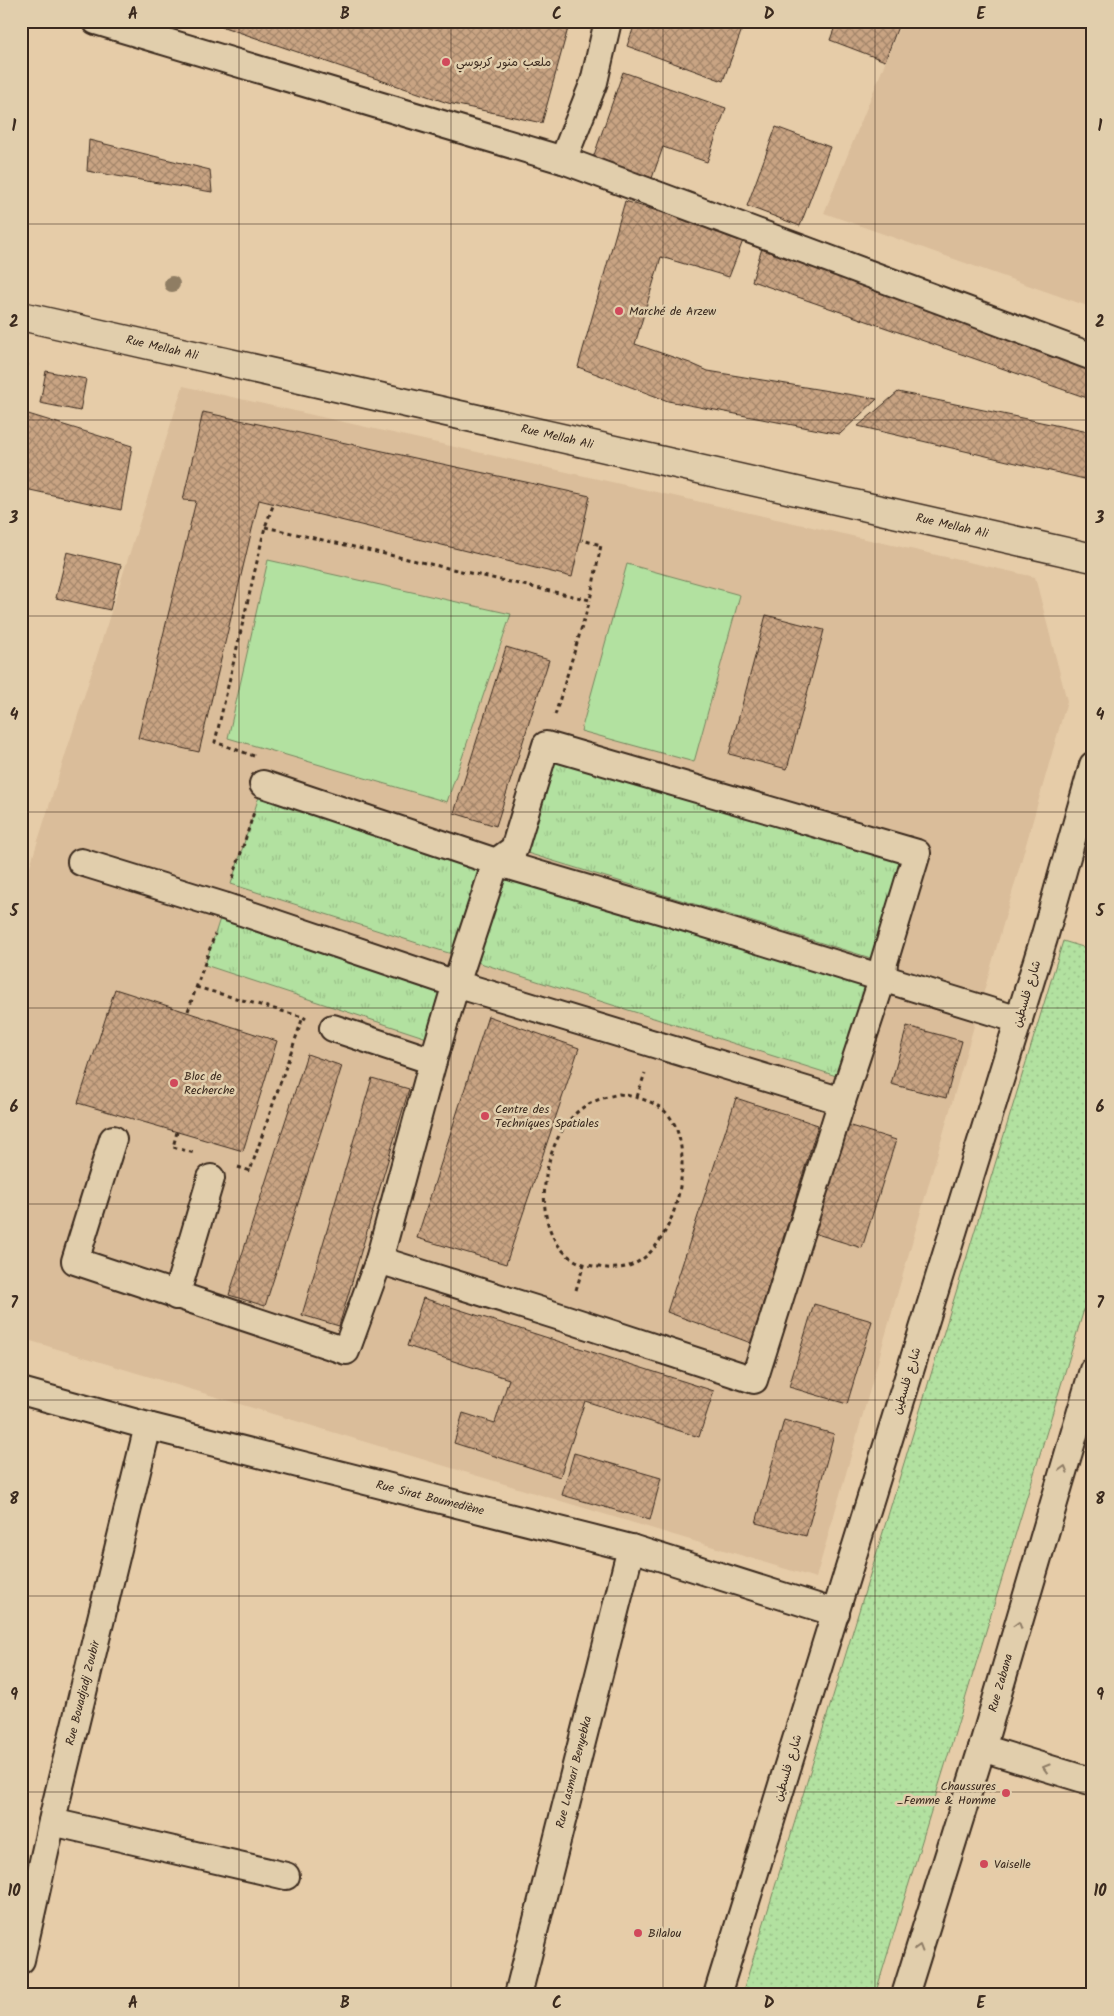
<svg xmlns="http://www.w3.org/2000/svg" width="1114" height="2016" viewBox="0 0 1114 2016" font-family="Kalam,'Playpen Sans Arabic',sans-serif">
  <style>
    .built { fill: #dabd9a }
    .grass { fill: url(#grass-tufts); stroke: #76865f }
    .park { fill: #b2e1a0; stroke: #76865f }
    .garden { fill: url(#garden-dots); stroke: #76865f }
    .building { fill: url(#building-cross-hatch); stroke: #3b2a1e }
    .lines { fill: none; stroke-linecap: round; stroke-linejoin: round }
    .street-casing { stroke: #3b2a1e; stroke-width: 30 }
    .secondary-casing { stroke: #3b2a1e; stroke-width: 31 }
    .path { stroke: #3b2a1e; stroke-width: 3; stroke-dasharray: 4 4; stroke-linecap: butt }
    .street { stroke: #e1ceac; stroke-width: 26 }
    .secondary { stroke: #e1ceac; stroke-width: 28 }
    .tree { fill: #8f7d63 }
    .oneway { stroke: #8e7c65 }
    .grid { fill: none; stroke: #3b2a1e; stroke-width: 1; stroke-opacity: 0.55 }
    .poi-dot { fill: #d1495b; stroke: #e1ceac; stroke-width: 2 }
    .labels { text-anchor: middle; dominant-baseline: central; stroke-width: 5; stroke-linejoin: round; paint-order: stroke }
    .poi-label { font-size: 12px; fill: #3b2a1e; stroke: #e1ceac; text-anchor: start }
    .street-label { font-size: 12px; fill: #3b2a1e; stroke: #e1ceac }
    .neatline { fill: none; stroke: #3b2a1e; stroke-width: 2 }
    .grid-label { font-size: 16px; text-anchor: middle; font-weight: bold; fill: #3b2a1e }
  </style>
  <defs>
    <pattern id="grass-tufts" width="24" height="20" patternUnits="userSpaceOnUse" patternTransform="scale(1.25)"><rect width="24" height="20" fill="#b2e1a0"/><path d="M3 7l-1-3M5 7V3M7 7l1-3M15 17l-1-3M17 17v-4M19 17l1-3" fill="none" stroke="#9ac189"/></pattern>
    <pattern id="garden-dots" width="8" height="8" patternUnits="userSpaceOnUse" patternTransform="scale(1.25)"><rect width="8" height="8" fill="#b2e1a0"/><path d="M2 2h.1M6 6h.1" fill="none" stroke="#9ac189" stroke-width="1.8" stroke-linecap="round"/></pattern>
    <pattern id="building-cross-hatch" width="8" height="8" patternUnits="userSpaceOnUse" patternTransform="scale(1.25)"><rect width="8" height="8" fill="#c9a483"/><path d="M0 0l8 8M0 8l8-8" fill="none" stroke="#a4866b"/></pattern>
  </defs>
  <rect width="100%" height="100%" fill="#e6cca8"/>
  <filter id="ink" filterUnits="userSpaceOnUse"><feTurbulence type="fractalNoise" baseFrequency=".02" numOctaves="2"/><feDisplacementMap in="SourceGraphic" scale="10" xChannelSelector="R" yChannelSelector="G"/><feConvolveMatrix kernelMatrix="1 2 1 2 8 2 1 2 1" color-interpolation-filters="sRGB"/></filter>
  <g filter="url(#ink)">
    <!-- built -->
    <g class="built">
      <path d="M902,21H1093V308L824,213Z"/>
      <path d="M183,386L1035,577L1067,701L816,1578L21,1338V894Z"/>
    </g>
    <!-- grass -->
    <g class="grass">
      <path d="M546,745L917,853L884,962L514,849Z"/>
      <path d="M263,784L883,977L849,1080L231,884Z"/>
      <path d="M224,906L456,984L439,1042L205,965Z"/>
    </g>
    <!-- park -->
    <g class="park">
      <path d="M268,560L511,614L447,802L228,738Z"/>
      <path d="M627,564L740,595L694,762L581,731Z"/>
    </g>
    <!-- garden -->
    <path class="garden" d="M1063,941L1093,950V1280L875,1995H742Z"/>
    <!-- building -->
    <g class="building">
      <path d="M206,21H570L542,123L448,103Z"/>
      <path d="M636,21H745L723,81L627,46Z"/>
      <path d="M837,21H900L885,61L830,40Z"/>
      <path d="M623,72L726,108L707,162L663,147L652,178L593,158Z"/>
      <path d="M776,127L830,147L800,226L747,206Z"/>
      <path d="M89,140L210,170L212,192L87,171Z"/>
      <path d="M625,201L744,238L729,277L661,257L635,344L690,363L708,371L877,399L840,434L668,401L578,367Z"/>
      <path d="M766,235L1093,357V400L752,281Z"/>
      <path d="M21,361L28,364L21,392Z"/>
      <path d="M46,371L86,379L80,411L40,403Z"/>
      <path d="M898,392L1093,433V481L858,426Z"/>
      <path d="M203,412L590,496L572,577L259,500L199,752L138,738L196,501L183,500Z"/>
      <path d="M25,413L132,446L121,510L21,488V433Z"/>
      <path d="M67,552L121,565L110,610L56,598Z"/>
      <path d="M766,615L824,630L787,769L729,754Z"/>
      <path d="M506,647L549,660L496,826L454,813Z"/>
      <path d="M115,989L277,1041L243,1151L78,1103Z"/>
      <path d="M488,1016L579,1048L506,1264L417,1238Z"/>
      <path d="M907,1026L962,1041L946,1098L891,1084Z"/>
      <path d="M307,1054L342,1066L265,1306L229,1295Z"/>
      <path d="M372,1078L409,1089L339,1326L302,1315Z"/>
      <path d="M736,1098L818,1125L751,1343L667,1312Z"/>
      <path d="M841,1123L896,1140L862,1248L807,1231Z"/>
      <path d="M423,1298L714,1391L699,1437L585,1401L560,1477L454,1443L463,1413L495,1423L509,1379L407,1346Z"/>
      <path d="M814,1304L872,1321L847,1404L789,1387Z"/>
      <path d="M784,1420L834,1434L806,1536L756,1523Z"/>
      <path d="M574,1453L661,1478L650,1520L562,1495Z"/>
    </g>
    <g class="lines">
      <defs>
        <g id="street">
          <path d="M96,21L563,160L1093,357"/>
          <path d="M563,160L594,82L608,21"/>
          <path d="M263,784L496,862L670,913L1019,1020"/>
          <path d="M81,862L224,906L456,984L842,1101L883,977L884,962L917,853L546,745L514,849L496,862L456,984L433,1061L379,1260L346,1351L75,1261L113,1139"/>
          <path d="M333,1028L433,1061"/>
          <path d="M379,1260L567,1319L754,1380L842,1101"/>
          <path d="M176,1296L211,1178"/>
          <path d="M21,1391L148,1426L631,1548L836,1613"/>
          <path d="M982,1748L1093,1782"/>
          <path d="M52,1822L286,1876"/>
          <path d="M21,1960L56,1803L148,1426"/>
          <path d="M518,1995L631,1548"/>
          <path d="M717,1995L1044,938L1093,765"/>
          <path d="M905,1995L982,1748L1093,1370"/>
        </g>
        <path id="secondary" d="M21,316L1093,558"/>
      </defs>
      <!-- street casing -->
      <use href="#street" class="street-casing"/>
      <!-- secondary casing -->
      <use href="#secondary" class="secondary-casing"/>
      <!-- path -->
      <g class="path">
        <path d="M265,527L590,600L601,545L582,540"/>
        <path d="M555,715L590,600"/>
        <path d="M254,756L215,742L265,527L274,503"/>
        <path d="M233,878L254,812"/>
        <path d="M196,987L303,1017"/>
        <path d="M188,1011L215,934"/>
        <path d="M619,1094C638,1097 661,1102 672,1120C696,1158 675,1251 629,1266C616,1270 602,1268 588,1265C566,1261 552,1241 547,1220C538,1184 552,1125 587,1105C597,1099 607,1097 619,1094Z"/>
        <path d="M637,1097L645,1073"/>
        <path d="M177,1132L173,1147L194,1153"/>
        <path d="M238,1167L250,1171L303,1017L306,1019"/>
        <path d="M576,1290L584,1264"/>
      </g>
      <!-- street -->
      <use href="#street" class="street"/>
      <!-- secondary -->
      <use href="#secondary" class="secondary"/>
    </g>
    <!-- trees -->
    <circle class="tree" cx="172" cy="284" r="8"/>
    <!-- one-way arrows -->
    <defs><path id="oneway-chevron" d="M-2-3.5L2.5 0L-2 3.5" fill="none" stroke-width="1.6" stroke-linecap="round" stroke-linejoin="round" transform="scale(1.25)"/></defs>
    <g class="oneway">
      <use href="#oneway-chevron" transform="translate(1064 1469) rotate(-74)"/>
      <use href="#oneway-chevron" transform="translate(1018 1625) rotate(-74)"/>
      <use href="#oneway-chevron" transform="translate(1046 1768) rotate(-163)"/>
      <use href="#oneway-chevron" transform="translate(919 1948) rotate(-73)"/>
    </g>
  </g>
  <!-- grid -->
  <path class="grid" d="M239,21V1995M451,21V1995M663,21V1995M875,21V1995M21,224H1093M21,420H1093M21,616H1093M21,812H1093M21,1008H1093M21,1204H1093M21,1400H1093M21,1596H1093M21,1792H1093"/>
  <!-- markers -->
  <g class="poi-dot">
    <circle cx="446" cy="62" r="5"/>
    <circle cx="619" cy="311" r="5"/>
    <circle cx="174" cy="1083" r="5"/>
    <circle cx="485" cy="1116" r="5"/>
    <circle cx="1006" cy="1793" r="5"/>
    <circle cx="984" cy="1864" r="5"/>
    <circle cx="638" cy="1933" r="5"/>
  </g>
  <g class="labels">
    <!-- poi labels -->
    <g class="poi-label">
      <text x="456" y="62">ملعب منور كربوسي</text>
      <text x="629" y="311">Marché de Arzew</text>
      <text x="184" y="1076">Bloc de<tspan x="184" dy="14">Recherche</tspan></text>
      <text x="495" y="1109">Centre des<tspan x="495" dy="14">Techniques Spatiales</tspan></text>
      <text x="996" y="1786" text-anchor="end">Chaussures<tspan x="996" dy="14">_Femme &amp; Homme</tspan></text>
      <text x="994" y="1864">Vaiselle</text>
      <text x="648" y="1933">Bilalou</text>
    </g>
    <!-- street labels -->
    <g class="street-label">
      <text transform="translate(162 348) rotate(13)">Rue Mellah Ali</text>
      <text transform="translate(557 437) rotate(13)">Rue Mellah Ali</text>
      <text transform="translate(952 526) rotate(13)">Rue Mellah Ali</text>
      <text transform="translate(1027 994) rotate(-73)">شارع فلسطين</text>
      <text transform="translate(907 1381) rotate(-73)">شارع فلسطين</text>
      <text transform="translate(430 1498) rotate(14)">Rue Sirat Boumediène</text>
      <text transform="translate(1001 1683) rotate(-74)">Rue Zabana</text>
      <text transform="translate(83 1693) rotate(-76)">Rue Bouadjadj Zoubir</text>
      <text transform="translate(788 1768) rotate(-73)">شارع فلسطين</text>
      <text transform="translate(574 1772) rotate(-76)">Rue Lasmari Benyebka</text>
    </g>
  </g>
  <!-- margin -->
  <rect width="1114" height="2016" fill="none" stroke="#e1ceac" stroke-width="55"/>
  <rect x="28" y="28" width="1058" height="1960" class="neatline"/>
  <g class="grid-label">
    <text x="133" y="19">A</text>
    <text x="345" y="19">B</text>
    <text x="557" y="19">C</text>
    <text x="769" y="19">D</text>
    <text x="981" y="19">E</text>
    <text x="14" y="131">1</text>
    <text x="1100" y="131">1</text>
    <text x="14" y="327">2</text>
    <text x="1100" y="327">2</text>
    <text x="14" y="523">3</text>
    <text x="1100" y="523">3</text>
    <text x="14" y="720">4</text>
    <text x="1100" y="720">4</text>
    <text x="14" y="916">5</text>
    <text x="1100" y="916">5</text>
    <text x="14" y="1112">6</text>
    <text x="1100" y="1112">6</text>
    <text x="14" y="1308">7</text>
    <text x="1100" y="1308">7</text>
    <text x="14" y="1504">8</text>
    <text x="1100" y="1504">8</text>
    <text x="14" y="1700">9</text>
    <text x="1100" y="1700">9</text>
    <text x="14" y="1896">10</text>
    <text x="1100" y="1896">10</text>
    <text x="133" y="2008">A</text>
    <text x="345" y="2008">B</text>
    <text x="557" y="2008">C</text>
    <text x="769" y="2008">D</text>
    <text x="981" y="2008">E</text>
  </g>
</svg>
